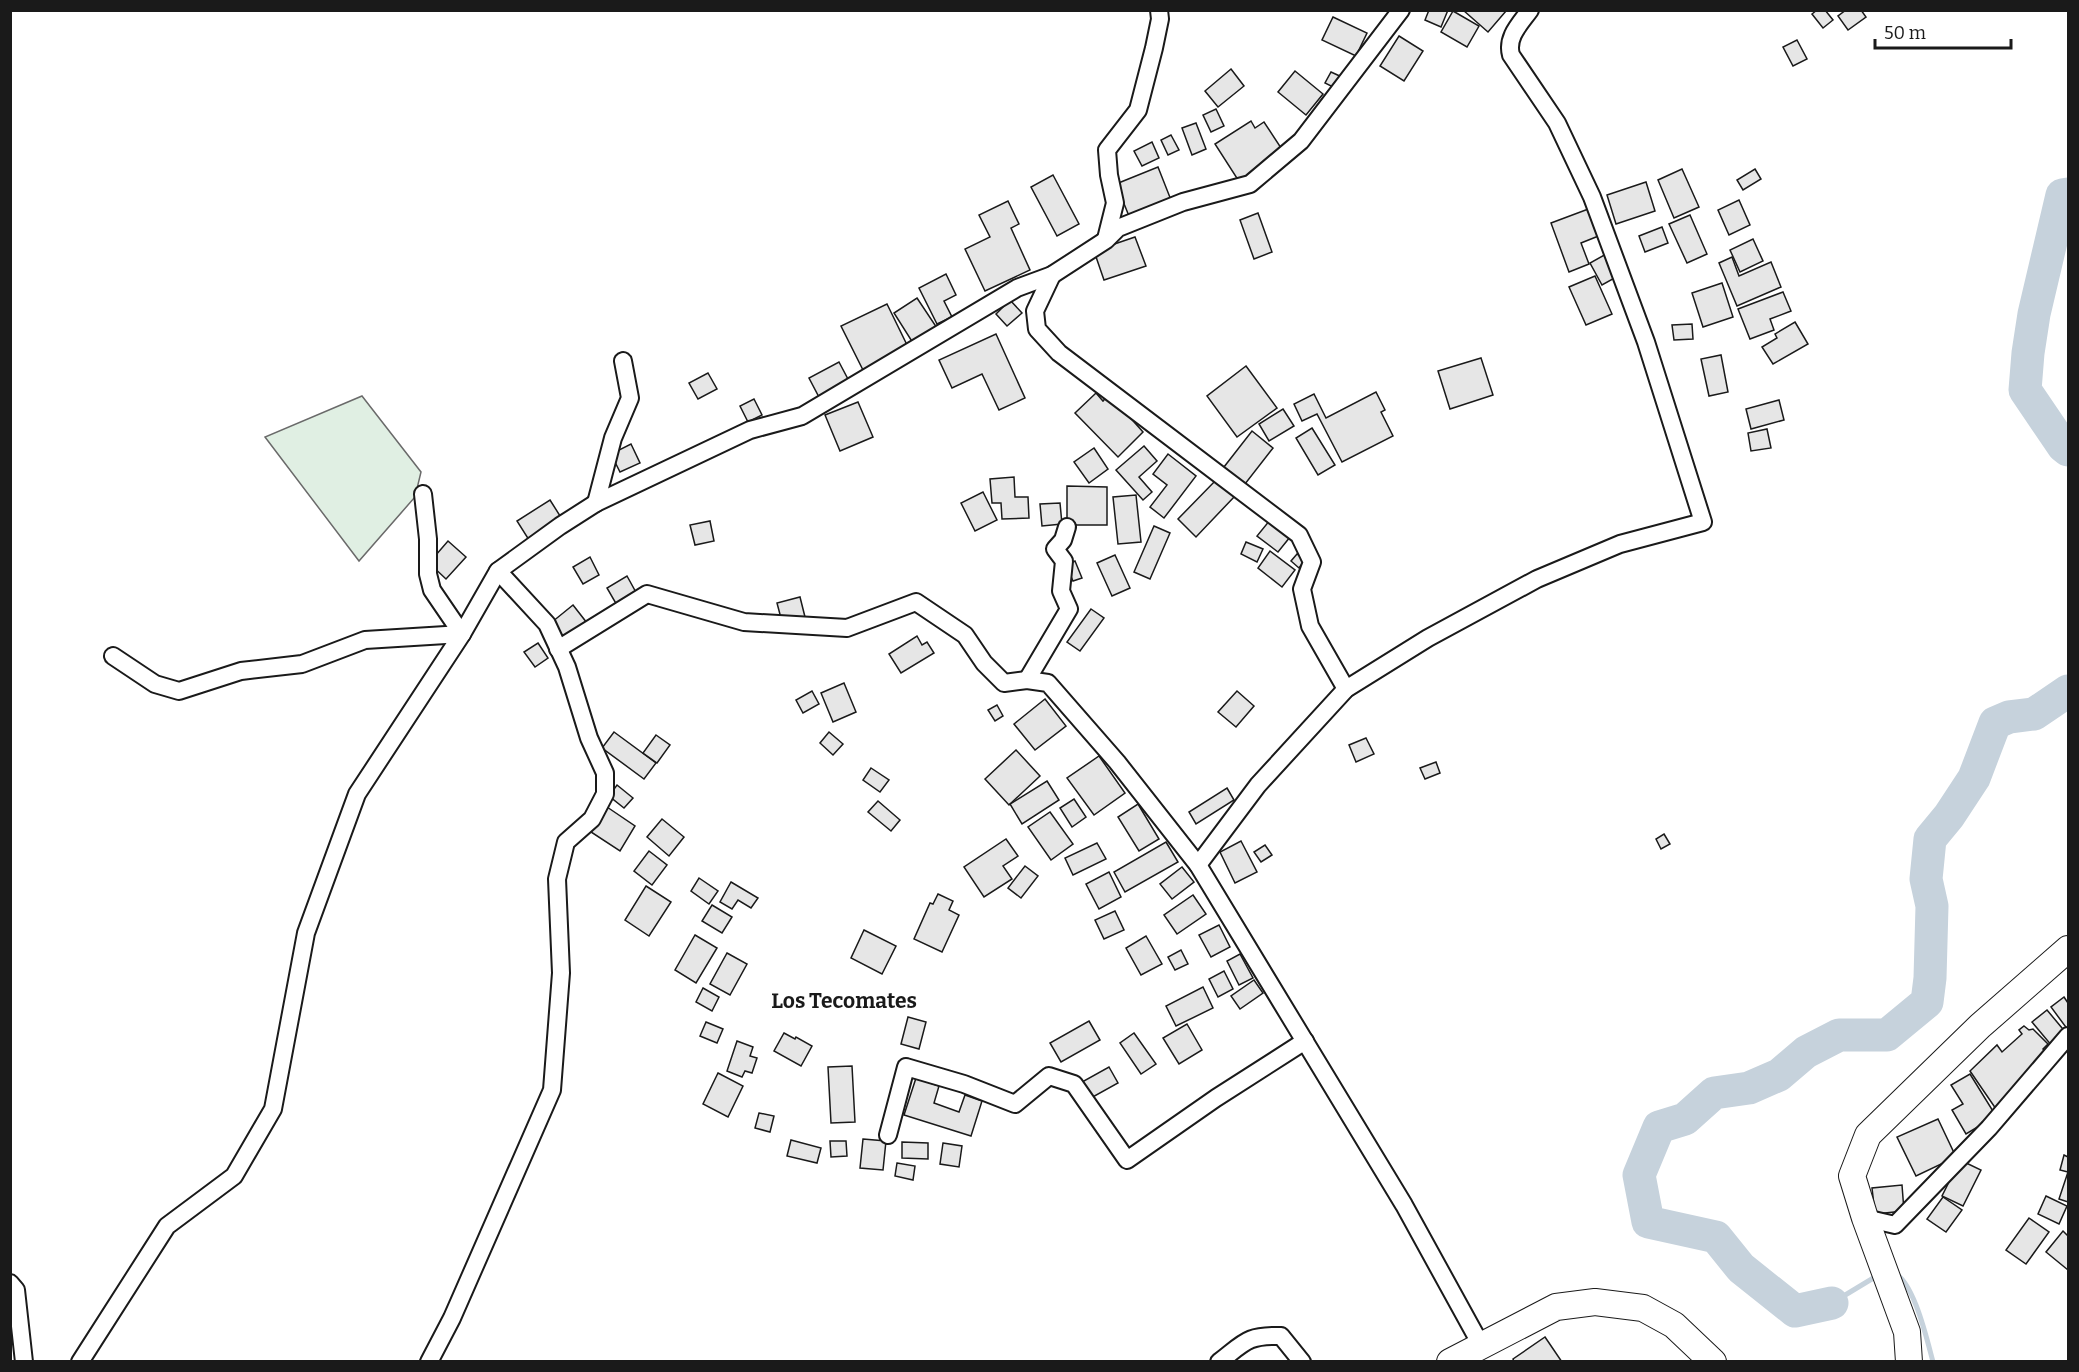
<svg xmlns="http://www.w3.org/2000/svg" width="2079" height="1372" viewBox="0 0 2079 1372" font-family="Bitter,serif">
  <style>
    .green { fill: #e0efe3; stroke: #6a6a6a; stroke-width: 1.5 }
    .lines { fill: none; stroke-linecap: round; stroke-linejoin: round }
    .stream { stroke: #c6d2dc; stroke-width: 5 }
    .river { stroke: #c6d2dc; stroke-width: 33 }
    .building { fill: #e6e6e6; stroke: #1a1a1a; stroke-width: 1.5 }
    .street-casing { stroke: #1a1a1a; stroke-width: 20 }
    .primary-casing { stroke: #1a1a1a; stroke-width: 28 }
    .street { stroke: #fff; stroke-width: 16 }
    .primary { stroke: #fff; stroke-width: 26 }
    .labels { text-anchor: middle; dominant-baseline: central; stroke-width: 4.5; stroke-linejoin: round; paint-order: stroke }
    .quarter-label { font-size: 21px; font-weight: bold; fill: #1a1a1a; stroke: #fff }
  </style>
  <rect width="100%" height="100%" fill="#fff"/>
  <!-- green -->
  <path class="green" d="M362,396L421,472L415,497L359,561L265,437Z"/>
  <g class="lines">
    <!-- stream -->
    <g class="stream">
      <path d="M1893,1272C1914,1281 1927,1340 1933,1362"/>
      <path d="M1832,1303L1880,1274"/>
    </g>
    <!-- river -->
    <g class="river">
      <path d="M2068,194L2062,195L2034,314L2028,353L2025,390L2063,446L2068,450"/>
      <path d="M1832,1303L1795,1311L1741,1268L1716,1237L1648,1222L1639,1175L1659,1127L1685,1119L1714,1093L1749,1088L1779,1075L1806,1052L1839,1035H1887L1927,1002L1930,978L1932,906L1926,879L1930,839L1949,816L1974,778L1995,723L2009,717L2034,714L2068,691"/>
    </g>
  </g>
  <!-- building -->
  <g class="building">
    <path d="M1429,10H1448L1441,27L1425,20Z"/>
    <path d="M1463,10H1505L1506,11L1488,32Z"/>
    <path d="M1817,10H1825L1833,20L1823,28L1812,14Z"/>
    <path d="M1846,10H1861L1866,17L1848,30L1838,16Z"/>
    <path d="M1453,11L1479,26L1467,47L1441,32Z"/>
    <path d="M1333,17L1367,33L1356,56L1322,40Z"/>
    <path d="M1399,36L1423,51L1404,81L1380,66Z"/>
    <path d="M1797,40L1807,59L1793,66L1783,47Z"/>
    <path d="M1231,69L1244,86L1218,107L1205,91Z"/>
    <path d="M1295,71L1323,94L1306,115L1278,92Z"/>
    <path d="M1331,72L1344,78L1339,90L1325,83Z"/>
    <path d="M1216,109L1224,126L1211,132L1203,115Z"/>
    <path d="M1251,121L1255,128L1264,122L1285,154L1240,183L1215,144Z"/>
    <path d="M1196,123L1206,149L1192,155L1182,128Z"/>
    <path d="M1171,135L1179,150L1168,155L1161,140Z"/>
    <path d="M1152,142L1159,158L1142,166L1134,151Z"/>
    <path d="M1158,167L1171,200L1129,216L1116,184Z"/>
    <path d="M1682,169L1699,207L1674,218L1658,180Z"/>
    <path d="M1755,169L1761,179L1743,190L1737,180Z"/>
    <path d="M1053,175L1079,224L1057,236L1031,187Z"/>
    <path d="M1646,182L1655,211L1616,224L1607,195Z"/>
    <path d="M1739,200L1750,225L1729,235L1718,210Z"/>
    <path d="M1008,201L1019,224L1011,228L1030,270L985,291L965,249L990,237L979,215Z"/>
    <path d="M1591,208L1601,235L1581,243L1589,264L1569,272L1551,223Z"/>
    <path d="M1258,213L1272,252L1254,259L1240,220Z"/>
    <path d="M1690,215L1707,254L1687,263L1669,224Z"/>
    <path d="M1662,227L1668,243L1645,252L1639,236Z"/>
    <path d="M1135,237L1146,266L1104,280L1094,251Z"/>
    <path d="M1753,239L1763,261L1740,272L1730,250Z"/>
    <path d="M1608,253L1620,275L1602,285L1590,263Z"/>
    <path d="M1732,257L1739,276L1771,262L1781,287L1737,306L1719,263Z"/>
    <path d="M946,274L956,295L944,301L952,317L937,324L919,288Z"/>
    <path d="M1595,276L1612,314L1586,325L1569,287Z"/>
    <path d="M1722,283L1733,317L1703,327L1692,293Z"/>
    <path d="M1783,292L1791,311L1770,319L1774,330L1750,339L1738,309Z"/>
    <path d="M917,298L937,328L913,343L894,313Z"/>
    <path d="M1010,300L1022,313L1007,326L996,314Z"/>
    <path d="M887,304L908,347L863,370L841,326Z"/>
    <path d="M1795,322L1808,344L1773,364L1762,347L1777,338L1775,334Z"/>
    <path d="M1692,324L1693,339L1674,340L1672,325Z"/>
    <path d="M996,334L1025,398L999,410L982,374L952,388L939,360Z"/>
    <path d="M1721,355L1728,392L1709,396L1701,359Z"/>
    <path d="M1481,358L1493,395L1450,409L1438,371Z"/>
    <path d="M839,362L850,383L820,399L809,378Z"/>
    <path d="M1246,366L1277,408L1237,437L1207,396Z"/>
    <path d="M708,373L717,389L698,399L689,383Z"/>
    <path d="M1376,392L1385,410L1381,412L1393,436L1342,462L1317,414L1302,421L1294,404L1314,394L1326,418Z"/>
    <path d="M1096,393L1103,401L1109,394L1143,432L1118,457L1075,413Z"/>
    <path d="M754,399L762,415L748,422L740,406Z"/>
    <path d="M1779,400L1784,420L1751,429L1746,409Z"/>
    <path d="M858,402L873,437L840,451L825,415Z"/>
    <path d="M1283,409L1294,426L1269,441L1259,424Z"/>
    <path d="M1312,428L1335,465L1318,475L1296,438Z"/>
    <path d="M1767,429L1771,448L1751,451L1748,433Z"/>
    <path d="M1252,431L1273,448L1245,484L1224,467Z"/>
    <path d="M631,444L640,463L620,472L611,454Z"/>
    <path d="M1144,446L1157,461L1139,477L1152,492L1143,500L1116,470Z"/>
    <path d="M1094,448L1108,469L1089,483L1074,462Z"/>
    <path d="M1168,454L1196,476L1164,518L1150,507L1167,485L1153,474Z"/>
    <path d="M1014,477L1015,497H1028L1029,518L1002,519L1001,503H992L990,479Z"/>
    <path d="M1216,480L1234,497L1196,537L1178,519Z"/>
    <path d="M1067,486L1107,487V525H1067Z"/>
    <path d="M983,492L997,520L975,531L961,503Z"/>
    <path d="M1136,495L1141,542L1118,544L1113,497Z"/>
    <path d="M550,500L562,519L529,540L517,521Z"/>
    <path d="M1060,503L1062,524L1042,526L1040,504Z"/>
    <path d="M1270,520L1290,537L1278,552L1257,536Z"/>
    <path d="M710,521L714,541L695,545L690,525Z"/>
    <path d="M1154,526L1170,533L1150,579L1134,572Z"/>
    <path d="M448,541L466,557L446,579L429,563Z"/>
    <path d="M1246,542L1263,549L1257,562L1241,554Z"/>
    <path d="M1270,551L1295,570L1282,587L1258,568Z"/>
    <path d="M1297,554L1305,560L1299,568L1291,561Z"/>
    <path d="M1115,555L1130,588L1112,596L1097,563Z"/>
    <path d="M590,557L599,575L583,584L573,567Z"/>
    <path d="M1075,561L1082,578L1073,581L1066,565Z"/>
    <path d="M627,576L638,596L618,607L607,588Z"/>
    <path d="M800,597L805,617L782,622L777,603Z"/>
    <path d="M573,605L587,623L566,640L552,622Z"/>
    <path d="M1091,609L1104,618L1080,651L1067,642Z"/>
    <path d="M917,636L922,645L927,642L934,653L901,673L889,654Z"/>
    <path d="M538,643L548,658L535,667L524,652Z"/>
    <path d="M844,683L856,712L833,722L821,693Z"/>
    <path d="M812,691L819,704L803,713L796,700Z"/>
    <path d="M1237,691L1254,706L1236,727L1218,712Z"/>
    <path d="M1045,699L1066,726L1035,750L1014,724Z"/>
    <path d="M997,705L1003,716L995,721L988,710Z"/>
    <path d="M614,732L656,763L644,779L602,748Z"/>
    <path d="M829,732L843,744L833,755L820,743Z"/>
    <path d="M656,735L670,745L657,763L643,753Z"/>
    <path d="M1366,738L1374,754L1356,762L1349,745Z"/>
    <path d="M1016,750L1040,776L1009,805L985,779Z"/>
    <path d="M1099,756L1125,793L1094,815L1067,778Z"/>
    <path d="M1436,762L1440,773L1425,779L1420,768Z"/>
    <path d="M871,768L889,780L880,792L863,780Z"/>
    <path d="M1047,781L1059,800L1022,824L1010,804Z"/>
    <path d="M617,785L633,798L624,808L609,796Z"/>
    <path d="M1227,788L1234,800L1196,824L1189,812Z"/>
    <path d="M1074,799L1086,817L1072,827L1060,808Z"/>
    <path d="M878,801L900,820L891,831L868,812Z"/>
    <path d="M1138,804L1159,839L1139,851L1118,817Z"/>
    <path d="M607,807L635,826L620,851L591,832Z"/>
    <path d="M1050,812L1073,844L1051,860L1028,827Z"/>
    <path d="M662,819L684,837L669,856L647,837Z"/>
    <path d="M1664,834L1670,844L1661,849L1656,839Z"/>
    <path d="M1006,839L1018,856L1003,866L1012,879L984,897L964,867Z"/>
    <path d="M1241,841L1257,872L1235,883L1220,852Z"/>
    <path d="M1166,842L1178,862L1125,892L1114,872Z"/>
    <path d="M1097,843L1106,859L1073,875L1065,858Z"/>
    <path d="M1265,845L1272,855L1261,862L1254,852Z"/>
    <path d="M649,851L667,865L652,885L634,871Z"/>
    <path d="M1025,866L1038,876L1021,898L1008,888Z"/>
    <path d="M1182,867L1194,882L1172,899L1160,884Z"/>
    <path d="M1109,872L1121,897L1099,909L1086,884Z"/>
    <path d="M699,878L718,891L709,904L691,891Z"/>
    <path d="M731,882L758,898L751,908L738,900L732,909L720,902Z"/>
    <path d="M646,886L671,902L649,936L625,920Z"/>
    <path d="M938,894L953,901L949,910L959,915L942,952L914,939L930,903L933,904Z"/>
    <path d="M1193,895L1206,914L1177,934L1164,915Z"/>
    <path d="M712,905L732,917L722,933L702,921Z"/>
    <path d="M1115,911L1124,930L1104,939L1095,920Z"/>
    <path d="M1219,925L1230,947L1211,957L1199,935Z"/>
    <path d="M864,930L896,946L882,974L851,958Z"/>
    <path d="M695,935L717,948L696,983L675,970Z"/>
    <path d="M1146,936L1162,964L1141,975L1126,948Z"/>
    <path d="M1181,950L1188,964L1175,970L1168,957Z"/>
    <path d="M727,953L747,964L730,995L710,984Z"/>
    <path d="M1240,954L1253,978L1239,985L1227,961Z"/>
    <path d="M1224,971L1233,989L1218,997L1209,979Z"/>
    <path d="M1254,980L1263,993L1240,1009L1231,996Z"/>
    <path d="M1203,987L1213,1008L1176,1026L1166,1006Z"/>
    <path d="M703,988L719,997L712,1011L696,1002Z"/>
    <path d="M2064,997L2068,1003V1030L2051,1007Z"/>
    <path d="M2047,1010L2067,1034L2052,1046L2032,1022Z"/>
    <path d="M908,1017L926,1022L919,1049L901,1044Z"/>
    <path d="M1089,1021L1100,1040L1061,1062L1050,1043Z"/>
    <path d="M706,1022L723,1029L717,1043L700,1036Z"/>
    <path d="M1187,1024L1202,1050L1179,1064L1163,1038Z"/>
    <path d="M2024,1026L2029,1030L2033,1029L2048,1044L2043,1049L2046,1052L1996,1109L1970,1071L1997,1045L2002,1052L2022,1034L2019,1030Z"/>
    <path d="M784,1033L795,1039L796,1037L812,1046L801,1066L774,1051Z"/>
    <path d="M1134,1033L1156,1064L1141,1074L1120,1043Z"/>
    <path d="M737,1041L753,1047L750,1056L757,1058L752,1073L745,1071L742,1077L727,1071Z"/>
    <path d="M852,1066L855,1122L831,1123L828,1067Z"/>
    <path d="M1109,1067L1118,1083L1091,1098L1082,1082Z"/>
    <path d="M718,1073L743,1086L728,1117L703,1104Z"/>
    <path d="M1970,1074L1996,1116L1966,1134L1952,1110L1963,1104L1951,1085Z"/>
    <path d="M916,1078L939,1086L934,1103L959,1112L965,1095L982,1101L971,1136L904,1115Z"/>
    <path d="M759,1113L774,1116L770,1132L755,1128Z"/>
    <path d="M1938,1119L1956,1157L1916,1176L1897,1137Z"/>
    <path d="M863,1139L886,1141L883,1170L860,1168Z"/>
    <path d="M791,1140L821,1148L817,1163L787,1156Z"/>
    <path d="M830,1141H846L847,1156L831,1157Z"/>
    <path d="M902,1142L928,1143V1159L902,1158Z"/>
    <path d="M943,1143L962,1146L959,1167L940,1164Z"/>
    <path d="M2064,1155L2068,1157V1202L2059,1199L2068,1172L2060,1170Z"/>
    <path d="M1960,1160L1981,1170L1963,1206L1942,1196Z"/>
    <path d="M897,1163L915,1166L913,1180L895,1176Z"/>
    <path d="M1902,1185L1904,1211L1875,1214L1872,1188Z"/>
    <path d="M2046,1196L2067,1206L2059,1224L2038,1214Z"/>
    <path d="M1943,1197L1962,1210L1946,1232L1927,1219Z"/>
    <path d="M2029,1218L2049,1232L2026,1264L2006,1250Z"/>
    <path d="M2063,1231L2068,1236V1270L2046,1252Z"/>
    <path d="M1545,1337L1562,1362H1514L1513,1359Z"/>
  </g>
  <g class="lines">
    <defs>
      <g id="street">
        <path d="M1106,239L1115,203L1109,175L1107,150L1138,110L1154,48L1160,19L1159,10"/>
        <path d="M1052,275L1035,311L1037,329L1059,353L1299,535L1312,562L1302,589L1310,626L1346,689"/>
        <path d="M423,494L428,539V574L432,590L462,634"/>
        <path d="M596,503L613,438L630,398L623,361"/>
        <path d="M558,649L647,594L744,622L847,628L916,602L965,635L984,663L1004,683L1027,680L1048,683L1117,762L1198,865L1404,1205L1481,1345"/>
        <path d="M113,656L155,684L179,691L241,671L302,664L365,640L462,634"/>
        <path d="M1027,680L1069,609L1061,591L1064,561L1055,549L1063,540L1067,527"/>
        <path d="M1198,865L1258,785L1346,689L1428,638L1537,579L1620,544L1703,522L1646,342L1592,197L1557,123L1511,55C1506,37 1520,24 1530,10"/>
        <path d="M888,1135L906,1067L964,1084L1015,1104L1049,1076L1074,1084L1127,1160L1216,1098L1305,1041"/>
        <path d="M1865,1218L1895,1225L1989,1128L2068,1036"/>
        <path d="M10,1283L16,1290L24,1362"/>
        <path d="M80,1362L167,1226L234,1176L273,1109L306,933L357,794L462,634L498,571L560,526L596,503L750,430L802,416L1017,288L1052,275L1106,240L1118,228L1183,202L1250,184L1301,141L1401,10"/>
        <path d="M429,1362L452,1318L552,1090L561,973L557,879L566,842L592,819L605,794V773L589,738L567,667L547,624L498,571"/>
        <path d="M1219,1362C1245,1342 1247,1335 1281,1336L1302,1362"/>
      </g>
      <g id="primary">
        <path d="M1450,1362L1556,1307L1595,1302L1643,1308L1674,1325L1713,1362"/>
        <path d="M1909,1362L1907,1332L1865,1218L1852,1176L1868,1135L1980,1026L2068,949"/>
      </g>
    </defs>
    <!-- street casing -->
    <use href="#street" class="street-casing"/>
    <!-- primary casing -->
    <use href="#primary" class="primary-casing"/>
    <!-- street -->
    <use href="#street" class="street"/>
    <!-- primary -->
    <use href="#primary" class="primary"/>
  </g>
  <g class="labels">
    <!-- quarter labels -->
    <g class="quarter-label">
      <text x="844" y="1001">Los Tecomates</text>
    </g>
  </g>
  <!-- border -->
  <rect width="2079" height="1372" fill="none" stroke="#1a1a1a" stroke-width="24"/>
  <!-- scale -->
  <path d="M1875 39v9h136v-9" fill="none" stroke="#1a1a1a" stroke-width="3"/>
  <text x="1884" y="39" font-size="18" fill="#1a1a1a" stroke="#ffffff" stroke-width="4.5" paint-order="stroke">50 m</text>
</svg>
